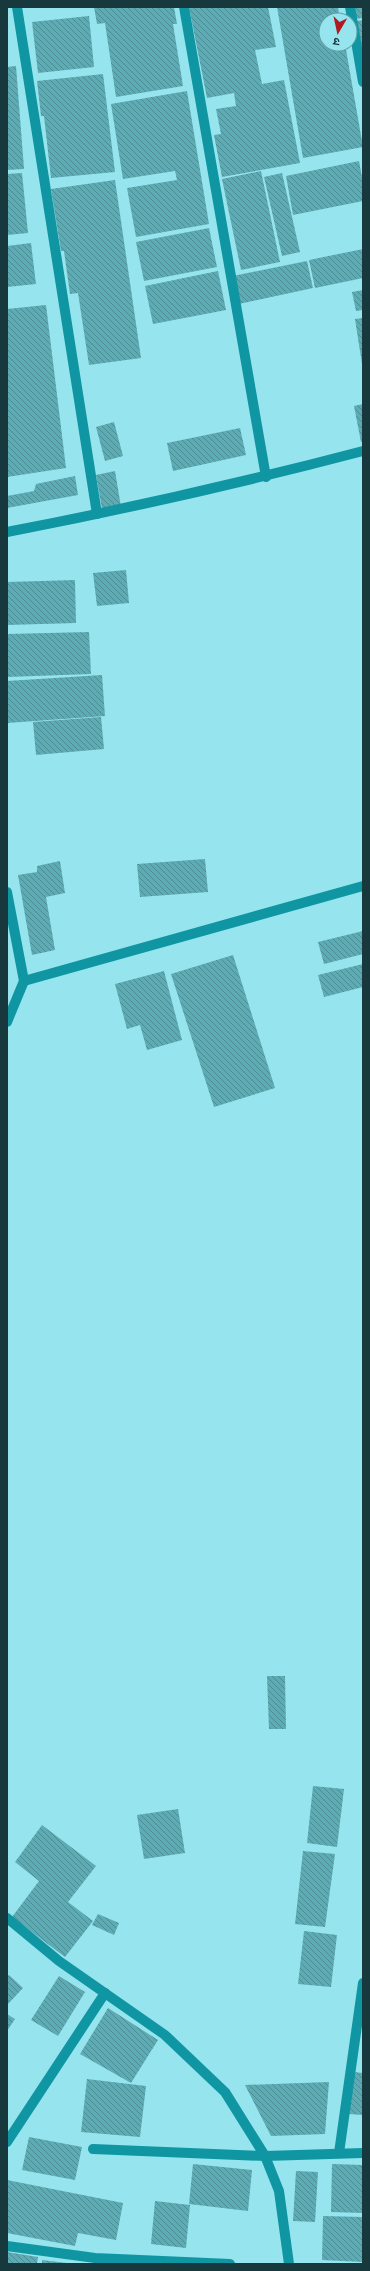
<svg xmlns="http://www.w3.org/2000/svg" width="370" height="2271" viewBox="0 0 370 2271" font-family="Rubik,'Noto Sans Devanagari',sans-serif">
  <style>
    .building { fill: url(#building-back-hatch) }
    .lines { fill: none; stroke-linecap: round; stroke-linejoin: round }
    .minor { stroke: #1096a3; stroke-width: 10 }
  </style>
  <defs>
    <pattern id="building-back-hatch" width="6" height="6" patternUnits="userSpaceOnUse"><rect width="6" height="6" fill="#5dacb5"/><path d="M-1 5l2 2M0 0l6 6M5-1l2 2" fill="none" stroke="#4c8d94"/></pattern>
  </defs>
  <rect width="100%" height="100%" fill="#96e5ee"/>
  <!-- building -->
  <g class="building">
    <path d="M94,7H174L177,24H173L183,86L116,97L105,23L97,24Z"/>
    <path d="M189,7H268L276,47L255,50L262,84L284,80L300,163L222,177L214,135L221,134L216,109L236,106L234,93L207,98Z"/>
    <path d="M277,7H338L340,20H326V44H345L363,147L303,158Z"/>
    <path d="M352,7H363V18L354,19Z"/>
    <path d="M89,16L94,67L38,73L32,22Z"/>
    <path d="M363,20V50H362L357,21Z"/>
    <path d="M16,66L24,169L7,170V67Z"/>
    <path d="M103,74L115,172L51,178L44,116H41L37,81Z"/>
    <path d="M187,91L209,224L136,237L127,188L177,180L175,171L123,179L111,104Z"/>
    <path d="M359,161L363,183V201L293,215L286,176Z"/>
    <path d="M261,171L280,262L241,270L222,179Z"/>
    <path d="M22,173L28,233L7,235V174Z"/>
    <path d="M282,173L300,252L282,256L264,177Z"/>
    <path d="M115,180L141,358L89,365L78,293L70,294L64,251H61L51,189Z"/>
    <path d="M209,228L217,267L144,281L136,242Z"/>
    <path d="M31,243L36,284L7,287V246Z"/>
    <path d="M363,249V278L315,288L309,260Z"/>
    <path d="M307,261L313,288L239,304L233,276Z"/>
    <path d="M218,271L226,310L153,324L145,286Z"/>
    <path d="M363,290V310L356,311L352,292Z"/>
    <path d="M46,305L66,468L7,477V309Z"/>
    <path d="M363,318V364H362L355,319Z"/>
    <path d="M363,404V442H361L354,406Z"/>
    <path d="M114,422L123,456L105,461L96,427Z"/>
    <path d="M240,428L246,455L173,471L167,443Z"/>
    <path d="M115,471L121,507L102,509L96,475Z"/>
    <path d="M75,476L78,495L7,508V496L34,491L36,484Z"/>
    <path d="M126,570L129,603L97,606L93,573Z"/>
    <path d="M75,580L76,623L7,625V582Z"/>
    <path d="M89,632L91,674L7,677V634Z"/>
    <path d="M102,675L105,716L7,723V681Z"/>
    <path d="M101,717L104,749L36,755L33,722Z"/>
    <path d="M205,859L208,892L140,897L137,864Z"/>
    <path d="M60,861L65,893L46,897L55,950L32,955L18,875L37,872V866Z"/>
    <path d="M363,931V954L324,964L318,942Z"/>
    <path d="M233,955L275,1088L214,1107L171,974Z"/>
    <path d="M363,964V987L324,997L318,975Z"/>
    <path d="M164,971L182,1040L147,1050L140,1025L127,1029L115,984Z"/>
    <path d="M267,1676H285L286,1729H269Z"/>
    <path d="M313,1786L344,1789L337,1847L307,1843Z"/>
    <path d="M178,1809L185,1853L144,1859L137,1815Z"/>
    <path d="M42,1825L96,1866L68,1902L93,1921L65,1957L12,1917L39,1881L15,1862Z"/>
    <path d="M303,1851L335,1854L325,1927L295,1924Z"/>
    <path d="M98,1914L119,1923L114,1935L92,1925Z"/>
    <path d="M304,1931L337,1935L331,1987L298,1984Z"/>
    <path d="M9,1975L23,1988L8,2004L7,1976Z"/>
    <path d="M59,1976L85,1992L58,2036L31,2020Z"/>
    <path d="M108,2008L158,2040L131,2083L80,2054Z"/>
    <path d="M7,2014L15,2019L7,2031Z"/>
    <path d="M354,2072L363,2073V2115L349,2114Z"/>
    <path d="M87,2079L146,2086L140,2137L81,2132Z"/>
    <path d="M329,2082L325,2134L271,2136L245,2085Z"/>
    <path d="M29,2137L82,2147L75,2180L22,2170Z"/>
    <path d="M193,2164L252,2170L248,2211L189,2204Z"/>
    <path d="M332,2164L363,2165V2213L331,2212Z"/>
    <path d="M296,2171L318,2172L315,2222L293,2221Z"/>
    <path d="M7,2180L123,2203L116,2240L78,2233L75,2246L7,2233Z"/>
    <path d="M155,2201L190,2205L186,2248L151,2244Z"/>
    <path d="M323,2216L363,2217V2262L322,2260Z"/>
    <path d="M7,2252L38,2257L37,2264H7Z"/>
    <path d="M42,2260L67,2263V2264H42Z"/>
  </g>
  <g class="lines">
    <!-- minor -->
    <g class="minor">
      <path d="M17,7L97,514"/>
      <path d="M184,7L266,477"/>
      <path d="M350,7L363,82"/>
      <path d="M7,532C127,509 245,482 363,451"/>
      <path d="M7,892L24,981L7,1022"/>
      <path d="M24,981L363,886"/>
      <path d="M7,1918L59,1961L165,2035L225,2092L265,2156L279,2191L289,2264"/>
      <path d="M7,2142L105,1993"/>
      <path d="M93,2149L265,2156L363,2153"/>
      <path d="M339,2153L363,1983"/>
      <path d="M7,2246L95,2258L230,2264"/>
    </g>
  </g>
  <!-- border -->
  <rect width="370" height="2271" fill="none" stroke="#17383c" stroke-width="16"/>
  <!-- north arrow -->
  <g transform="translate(338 32) rotate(189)"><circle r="19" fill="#96e5ee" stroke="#63a0a7"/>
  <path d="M0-3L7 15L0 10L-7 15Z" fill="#ad1a22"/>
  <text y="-6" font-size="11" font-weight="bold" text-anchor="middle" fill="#17383c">उ</text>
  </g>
</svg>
